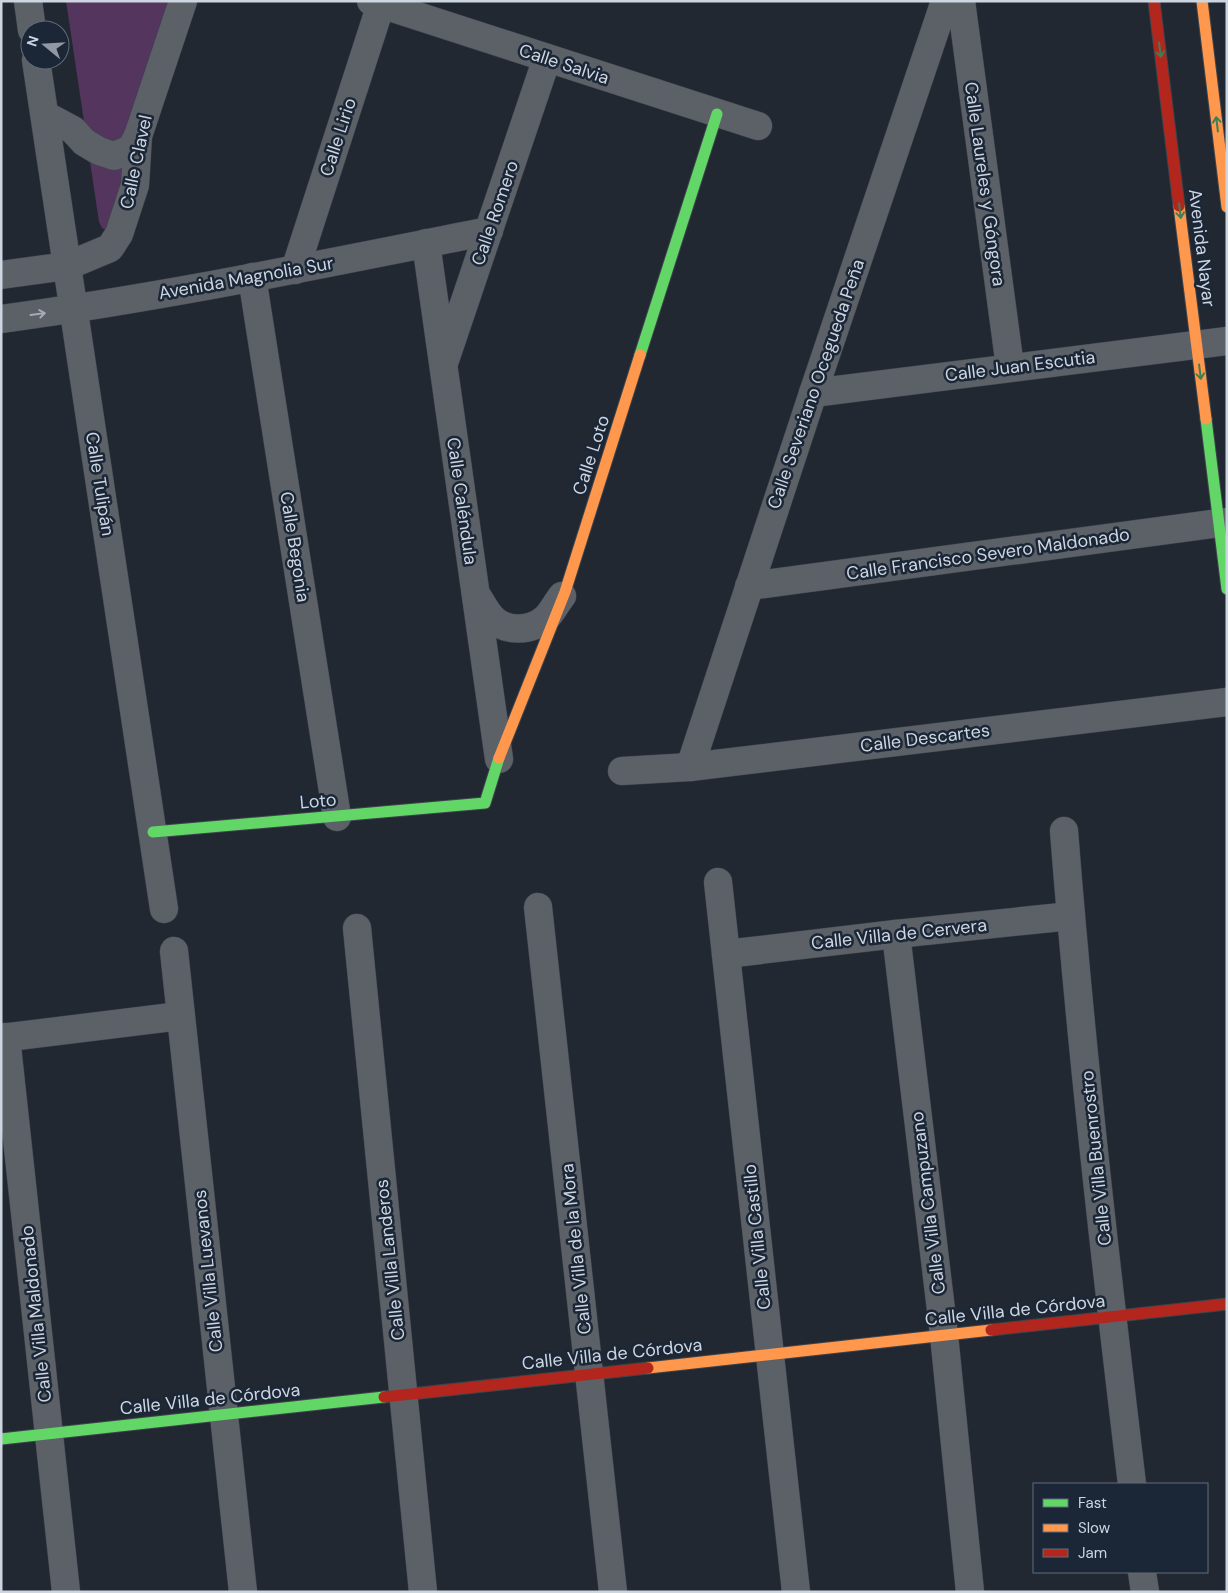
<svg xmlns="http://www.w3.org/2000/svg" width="1228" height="1593" viewBox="0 0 1228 1593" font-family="'DM Sans',sans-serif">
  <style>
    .green { fill: #54355d }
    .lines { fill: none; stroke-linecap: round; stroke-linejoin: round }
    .street-casing { stroke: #3e444c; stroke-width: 29 }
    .fast-casing { stroke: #3e444c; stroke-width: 13 }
    .slow-casing { stroke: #3e444c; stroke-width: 13 }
    .jam-casing { stroke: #3e444c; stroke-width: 13 }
    .street { stroke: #5c6168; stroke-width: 28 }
    .fast { stroke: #63d668; stroke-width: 11 }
    .slow { stroke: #ff974d; stroke-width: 11 }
    .jam { stroke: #b3261e; stroke-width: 11 }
    .oneway { stroke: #3f7e50 }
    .oneway2 { stroke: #a5acb7 }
    .labels { text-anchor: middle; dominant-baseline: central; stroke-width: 5; stroke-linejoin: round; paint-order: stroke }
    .street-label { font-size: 18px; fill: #cdd5e1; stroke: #1b2737 }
  </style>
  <rect width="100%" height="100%" fill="#212831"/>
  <!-- green -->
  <path class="green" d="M66,1H172L140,161L108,231L102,228L99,222Z"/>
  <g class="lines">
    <defs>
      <g id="street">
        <path d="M28,1L32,30"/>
        <path d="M371,1L758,126"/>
        <path d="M961,1L1010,367"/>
        <path d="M36,60L164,909"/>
        <path d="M45,115L73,130L84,142L99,151L114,156L131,149L138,136"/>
        <path d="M426,243L499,759"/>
        <path d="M295,270L381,4"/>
        <path d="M1,275L67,266L110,248L119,234L135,185L138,136L183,1"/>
        <path d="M252,277L337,817"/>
        <path d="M1,319C165,297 327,263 489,231"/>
        <path d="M445,360L547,58"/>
        <path d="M813,393L1227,341"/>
        <path d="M749,586L1227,522"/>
        <path d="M477,596C482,603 486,612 492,618C506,633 532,631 546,618C552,612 557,602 562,596"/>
        <path d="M690,767L813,393L945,1"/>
        <path d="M622,771L690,767L1227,702"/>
        <path d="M1064,831C1081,1049 1106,1267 1132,1484"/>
        <path d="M718,882L796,1592"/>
        <path d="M538,907L613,1592"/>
        <path d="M357,928L423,1592"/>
        <path d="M896,934L944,1335L970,1592"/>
        <path d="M174,951L243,1592"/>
        <path d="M726,954L896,934L1071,916"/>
        <path d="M6,1037L66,1592"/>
        <path d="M1,1038L180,1016"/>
        <path d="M1142,1572L1145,1592"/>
      </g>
      <g id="fast">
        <path d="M640,355L717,114"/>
        <path d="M1206,419L1227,589"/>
        <path d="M153,832L485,803L499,758"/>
        <path d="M1,1439L384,1397"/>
      </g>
      <g id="slow">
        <path d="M1202,1L1227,207"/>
        <path d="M1179,206L1206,419"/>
        <path d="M499,758L565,592L640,355"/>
        <path d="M648,1368L991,1330"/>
      </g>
      <g id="jam">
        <path d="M1154,1L1179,206"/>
        <path d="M991,1330L1227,1304"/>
        <path d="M384,1397L648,1368"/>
      </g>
    </defs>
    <!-- street casing -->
    <use href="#street" class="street-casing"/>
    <!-- fast casing -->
    <use href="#fast" class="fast-casing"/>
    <!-- slow casing -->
    <use href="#slow" class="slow-casing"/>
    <!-- jam casing -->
    <use href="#jam" class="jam-casing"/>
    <!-- street -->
    <use href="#street" class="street"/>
    <!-- fast -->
    <use href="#fast" class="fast"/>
    <!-- slow -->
    <use href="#slow" class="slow"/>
    <!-- jam -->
    <use href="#jam" class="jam"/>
  </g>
  <!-- one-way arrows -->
  <defs><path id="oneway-shaft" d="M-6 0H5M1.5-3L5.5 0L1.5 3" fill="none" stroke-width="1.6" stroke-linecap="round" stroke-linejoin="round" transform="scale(1.25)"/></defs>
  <g class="oneway">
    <use href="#oneway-shaft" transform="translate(1160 50) rotate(83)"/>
    <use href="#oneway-shaft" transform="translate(1217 124) rotate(-97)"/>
    <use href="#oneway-shaft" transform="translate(1180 211) rotate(83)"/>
    <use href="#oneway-shaft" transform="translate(1200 372) rotate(83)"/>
  </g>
  <use class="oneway2" href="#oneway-shaft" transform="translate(38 314) rotate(-8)"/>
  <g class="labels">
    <!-- street labels -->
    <g class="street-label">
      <text transform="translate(564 64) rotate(18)">Calle Salvia</text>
      <text transform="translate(338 137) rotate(-72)">Calle Lirio</text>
      <text transform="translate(136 162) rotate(-78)">Calle Clavel</text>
      <text transform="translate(985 184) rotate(82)">Calle Laureles y Góngora</text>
      <text transform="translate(495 213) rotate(-71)">Calle Romero</text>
      <text transform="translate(1202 248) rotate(83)">Avenida Nayar</text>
      <text transform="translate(246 278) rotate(-10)">Avenida Magnolia Sur</text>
      <text transform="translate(1020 366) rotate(-7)">Calle Juan Escutia</text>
      <text transform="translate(816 384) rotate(-71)">Calle Severiano Ocegueda Peña</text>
      <text transform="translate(591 455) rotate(-72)">Calle Loto</text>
      <text transform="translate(100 484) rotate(81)">Calle Tulipán</text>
      <text transform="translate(462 501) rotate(82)">Calle Caléndula</text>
      <text transform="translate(295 547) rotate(81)">Calle Begonia</text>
      <text transform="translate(988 554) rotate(-8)">Calle Francisco Severo Maldonado</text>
      <text transform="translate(925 738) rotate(-7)">Calle Descartes</text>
      <text transform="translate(318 801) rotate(-5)">Loto</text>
      <text transform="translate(899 934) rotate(-6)">Calle Villa de Cervera</text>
      <text transform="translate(1096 1158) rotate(-96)">Calle Villa Buenrostro</text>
      <text transform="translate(928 1203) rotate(-97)">Calle Villa Campuzano</text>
      <text transform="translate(757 1237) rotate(-96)">Calle Villa Castillo</text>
      <text transform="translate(576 1249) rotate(-96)">Calle Villa de la Mora</text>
      <text transform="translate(390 1260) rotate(-96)">Calle Villa Landeros</text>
      <text transform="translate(208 1271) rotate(-96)">Calle Villa Luevanos</text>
      <text transform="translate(1015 1310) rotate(-6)">Calle Villa de Córdova</text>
      <text transform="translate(36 1314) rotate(-96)">Calle Villa Maldonado</text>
      <text transform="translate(612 1354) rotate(-6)">Calle Villa de Córdova</text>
      <text transform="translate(210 1399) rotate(-6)">Calle Villa de Córdova</text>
    </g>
  </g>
  <!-- border -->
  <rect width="1228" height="1593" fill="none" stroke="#cdd5e1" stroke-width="5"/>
  <!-- legend -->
  <rect x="1033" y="1483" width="175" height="90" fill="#1b2737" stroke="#626d7b"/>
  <rect x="1043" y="1499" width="25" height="8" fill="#63d668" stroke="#626d7b"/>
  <text x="1078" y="1508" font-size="15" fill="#cdd5e1">Fast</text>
  <rect x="1043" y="1524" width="25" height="8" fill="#ff974d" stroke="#626d7b"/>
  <text x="1078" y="1533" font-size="15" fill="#cdd5e1">Slow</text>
  <rect x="1043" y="1549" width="25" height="8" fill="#b3261e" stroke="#626d7b"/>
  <text x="1078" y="1558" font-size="15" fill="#cdd5e1">Jam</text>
  <!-- north arrow -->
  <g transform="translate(45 45) rotate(288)"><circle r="24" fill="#1b2737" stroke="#626d7b"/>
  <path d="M0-4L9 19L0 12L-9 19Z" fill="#9198a3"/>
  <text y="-8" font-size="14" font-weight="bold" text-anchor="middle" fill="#cdd5e1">N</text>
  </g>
</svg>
